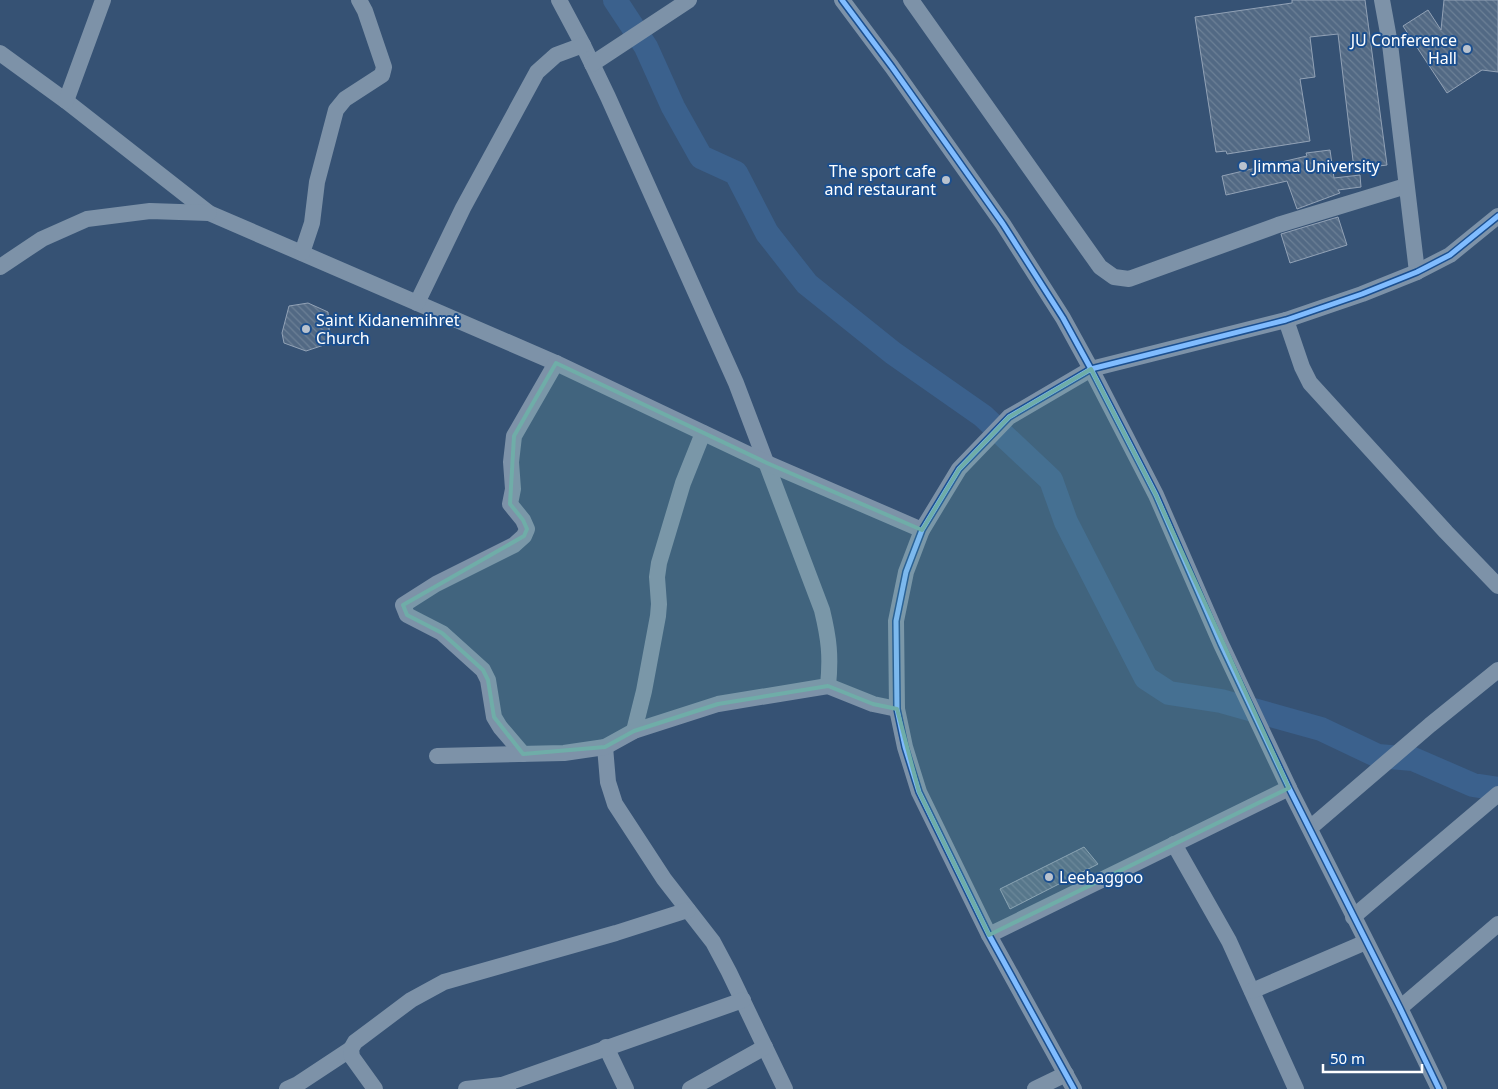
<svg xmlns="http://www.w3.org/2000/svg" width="1498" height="1089" viewBox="0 0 1498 1089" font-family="'Noto Sans',sans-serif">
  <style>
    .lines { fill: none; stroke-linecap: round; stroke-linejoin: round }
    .river { stroke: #3b618d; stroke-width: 24 }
    .building { fill: url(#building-back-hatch); stroke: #92a2b6 }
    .minor { stroke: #7d92a8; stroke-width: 16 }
    .cycleway-casing { stroke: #1b4f8f; stroke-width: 8 }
    .cycleway { stroke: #80bcff; stroke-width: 5 }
    .marked { fill: #6fada8; fill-opacity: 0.2; stroke: #6fada8; stroke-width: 4; stroke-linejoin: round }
    .poi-dot { fill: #b9c2ce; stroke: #1b4f8f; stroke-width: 2 }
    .labels { text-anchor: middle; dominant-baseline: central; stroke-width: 4; stroke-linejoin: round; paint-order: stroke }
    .poi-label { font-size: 16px; fill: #fff; stroke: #1b4f8f; text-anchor: start }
  </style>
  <defs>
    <pattern id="building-back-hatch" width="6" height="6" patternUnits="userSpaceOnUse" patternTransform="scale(1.25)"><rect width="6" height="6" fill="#526984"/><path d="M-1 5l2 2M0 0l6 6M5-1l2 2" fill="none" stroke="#6c8096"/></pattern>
  </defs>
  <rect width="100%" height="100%" fill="#365274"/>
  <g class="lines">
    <!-- river -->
    <path class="river" d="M615,0L646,47L673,107L701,157L736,173L767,233L807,284L893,353L983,416L1051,480L1066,522L1146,678L1169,693L1221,701L1321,729L1378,756L1413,759L1473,785L1498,789"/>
  </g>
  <!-- building -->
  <g class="building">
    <path d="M1292,0H1365L1387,165L1354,169L1338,34L1310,37L1315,77L1300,79L1310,141L1227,154L1226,151L1216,152L1195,17L1292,3Z"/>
    <path d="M1444,0H1498V72L1482,70L1447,93L1403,26L1428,10L1441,30Z"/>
    <path d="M1330,150L1334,178L1360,175L1361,187L1338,190L1340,193L1297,209L1287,181L1226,195L1222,176L1307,156L1306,153Z"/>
    <path d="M1338,217L1347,245L1290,263L1281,234Z"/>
    <path d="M308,303L328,312L330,343L306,351L284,343L282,333L289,306Z"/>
    <path d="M1084,847L1098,864L1010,909L1000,889Z"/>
  </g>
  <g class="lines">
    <!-- minor -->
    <g class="minor">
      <path d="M559,0L583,45L608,97L736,383L822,610C829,639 831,656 828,686"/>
      <path d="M842,0L892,67L1003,224L1063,318L1091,369L1156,495L1221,644L1289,788L1400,1008L1439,1089"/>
      <path d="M911,0L1100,267L1114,277L1129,279L1278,225L1406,186"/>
      <path d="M1382,0L1390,44L1417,272"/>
      <path d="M0,53L66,101L209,213L556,363L767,463L922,530"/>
      <path d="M592,64L689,0"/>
      <path d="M66,101L103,0"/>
      <path d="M302,253L312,223L317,182L336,110L345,99L382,75L384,67L365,11L359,0"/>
      <path d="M0,267L42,239L87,219L150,211L209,213"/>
      <path d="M417,303L463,208L537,72L556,55L583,45"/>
      <path d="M1286,320L1302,367L1310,383L1446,532L1498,586"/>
      <path d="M634,731L644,691L658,616L659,604L657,577L659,563L683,483L703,433"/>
      <path d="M605,747L608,782L615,804L664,879L713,942L729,972L785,1089"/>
      <path d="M523,754L500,727L494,717L488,680L483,670L442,633L407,615L403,605L436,584L514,545L524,536L527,529L523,520L510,504L513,489L511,462L514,436L556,363"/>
      <path d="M437,756L564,753L605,747L634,731L718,704L828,686L873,704L897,709"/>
      <path d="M1310,828L1430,725L1498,670"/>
      <path d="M1174,844L1229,941L1296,1089"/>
      <path d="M1353,917L1498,794"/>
      <path d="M989,935L1289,788"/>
      <path d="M1252,991L1366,942"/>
      <path d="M1400,1008L1498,924"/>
      <path d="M606,1047L626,1089"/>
      <path d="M502,1085L743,1000"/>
      <path d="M287,1089L298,1084L351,1049"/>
      <path d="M375,1089L352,1057L351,1049L355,1042L411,1000L444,982L616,933L688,910"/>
      <path d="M466,1089L502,1085L508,1089"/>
      <path d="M690,1089L765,1047"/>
      <path d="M1035,1089L1066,1074"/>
      <path d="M1074,1089L989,935L919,792L905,747L897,709L896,621L906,572L922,530L959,469L1009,417L1091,369L1286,320L1362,294L1417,272L1450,255L1498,216"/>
    </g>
    <defs>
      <g id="cycleway">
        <path d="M842,0L892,67L1003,224L1063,318L1091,369L1156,495L1221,644L1289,788L1400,1008L1439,1089"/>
        <path d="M1074,1089L989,935L919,792L905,747L897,709L896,621L906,572L922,530L959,469L1009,417L1091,369L1286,320L1362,294L1417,272L1450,255L1498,216"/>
      </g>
    </defs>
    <!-- cycleway casing -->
    <use href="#cycleway" class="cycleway-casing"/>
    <!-- cycleway -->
    <use href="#cycleway" class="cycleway"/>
  </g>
  <!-- marked area -->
  <path class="marked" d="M556,363L767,463L922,530L959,469L1009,417L1091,369L1156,495L1289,788L989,935L919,792L897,709L873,704L828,686L718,704L634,731L605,747L523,754L494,717L488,680L483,670L442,633L407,615L403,605L524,536L527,529L523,520L510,504L514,436Z"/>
  <!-- markers -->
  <g class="poi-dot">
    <circle cx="1467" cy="49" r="5"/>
    <circle cx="1243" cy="166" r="5"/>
    <circle cx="946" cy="180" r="5"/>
    <circle cx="306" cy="329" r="5"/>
    <circle cx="1049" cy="877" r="5"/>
  </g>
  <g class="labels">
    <!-- poi labels -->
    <g class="poi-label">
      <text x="1457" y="40" text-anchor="end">JU Conference<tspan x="1457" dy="18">Hall</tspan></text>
      <text x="1253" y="166">Jimma University</text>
      <text x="936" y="171" text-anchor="end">The sport cafe<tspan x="936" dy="18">and restaurant</tspan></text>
      <text x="316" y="320">Saint Kidanemihret<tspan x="316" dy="18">Church</tspan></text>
      <text x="1059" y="877">Leebaggoo</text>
    </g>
  </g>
  <!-- scale -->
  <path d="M1323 1064v8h99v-8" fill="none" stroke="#ffffff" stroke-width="2.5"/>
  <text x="1330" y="1064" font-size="15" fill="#ffffff" stroke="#1b4f8f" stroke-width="4" paint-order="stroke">50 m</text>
</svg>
